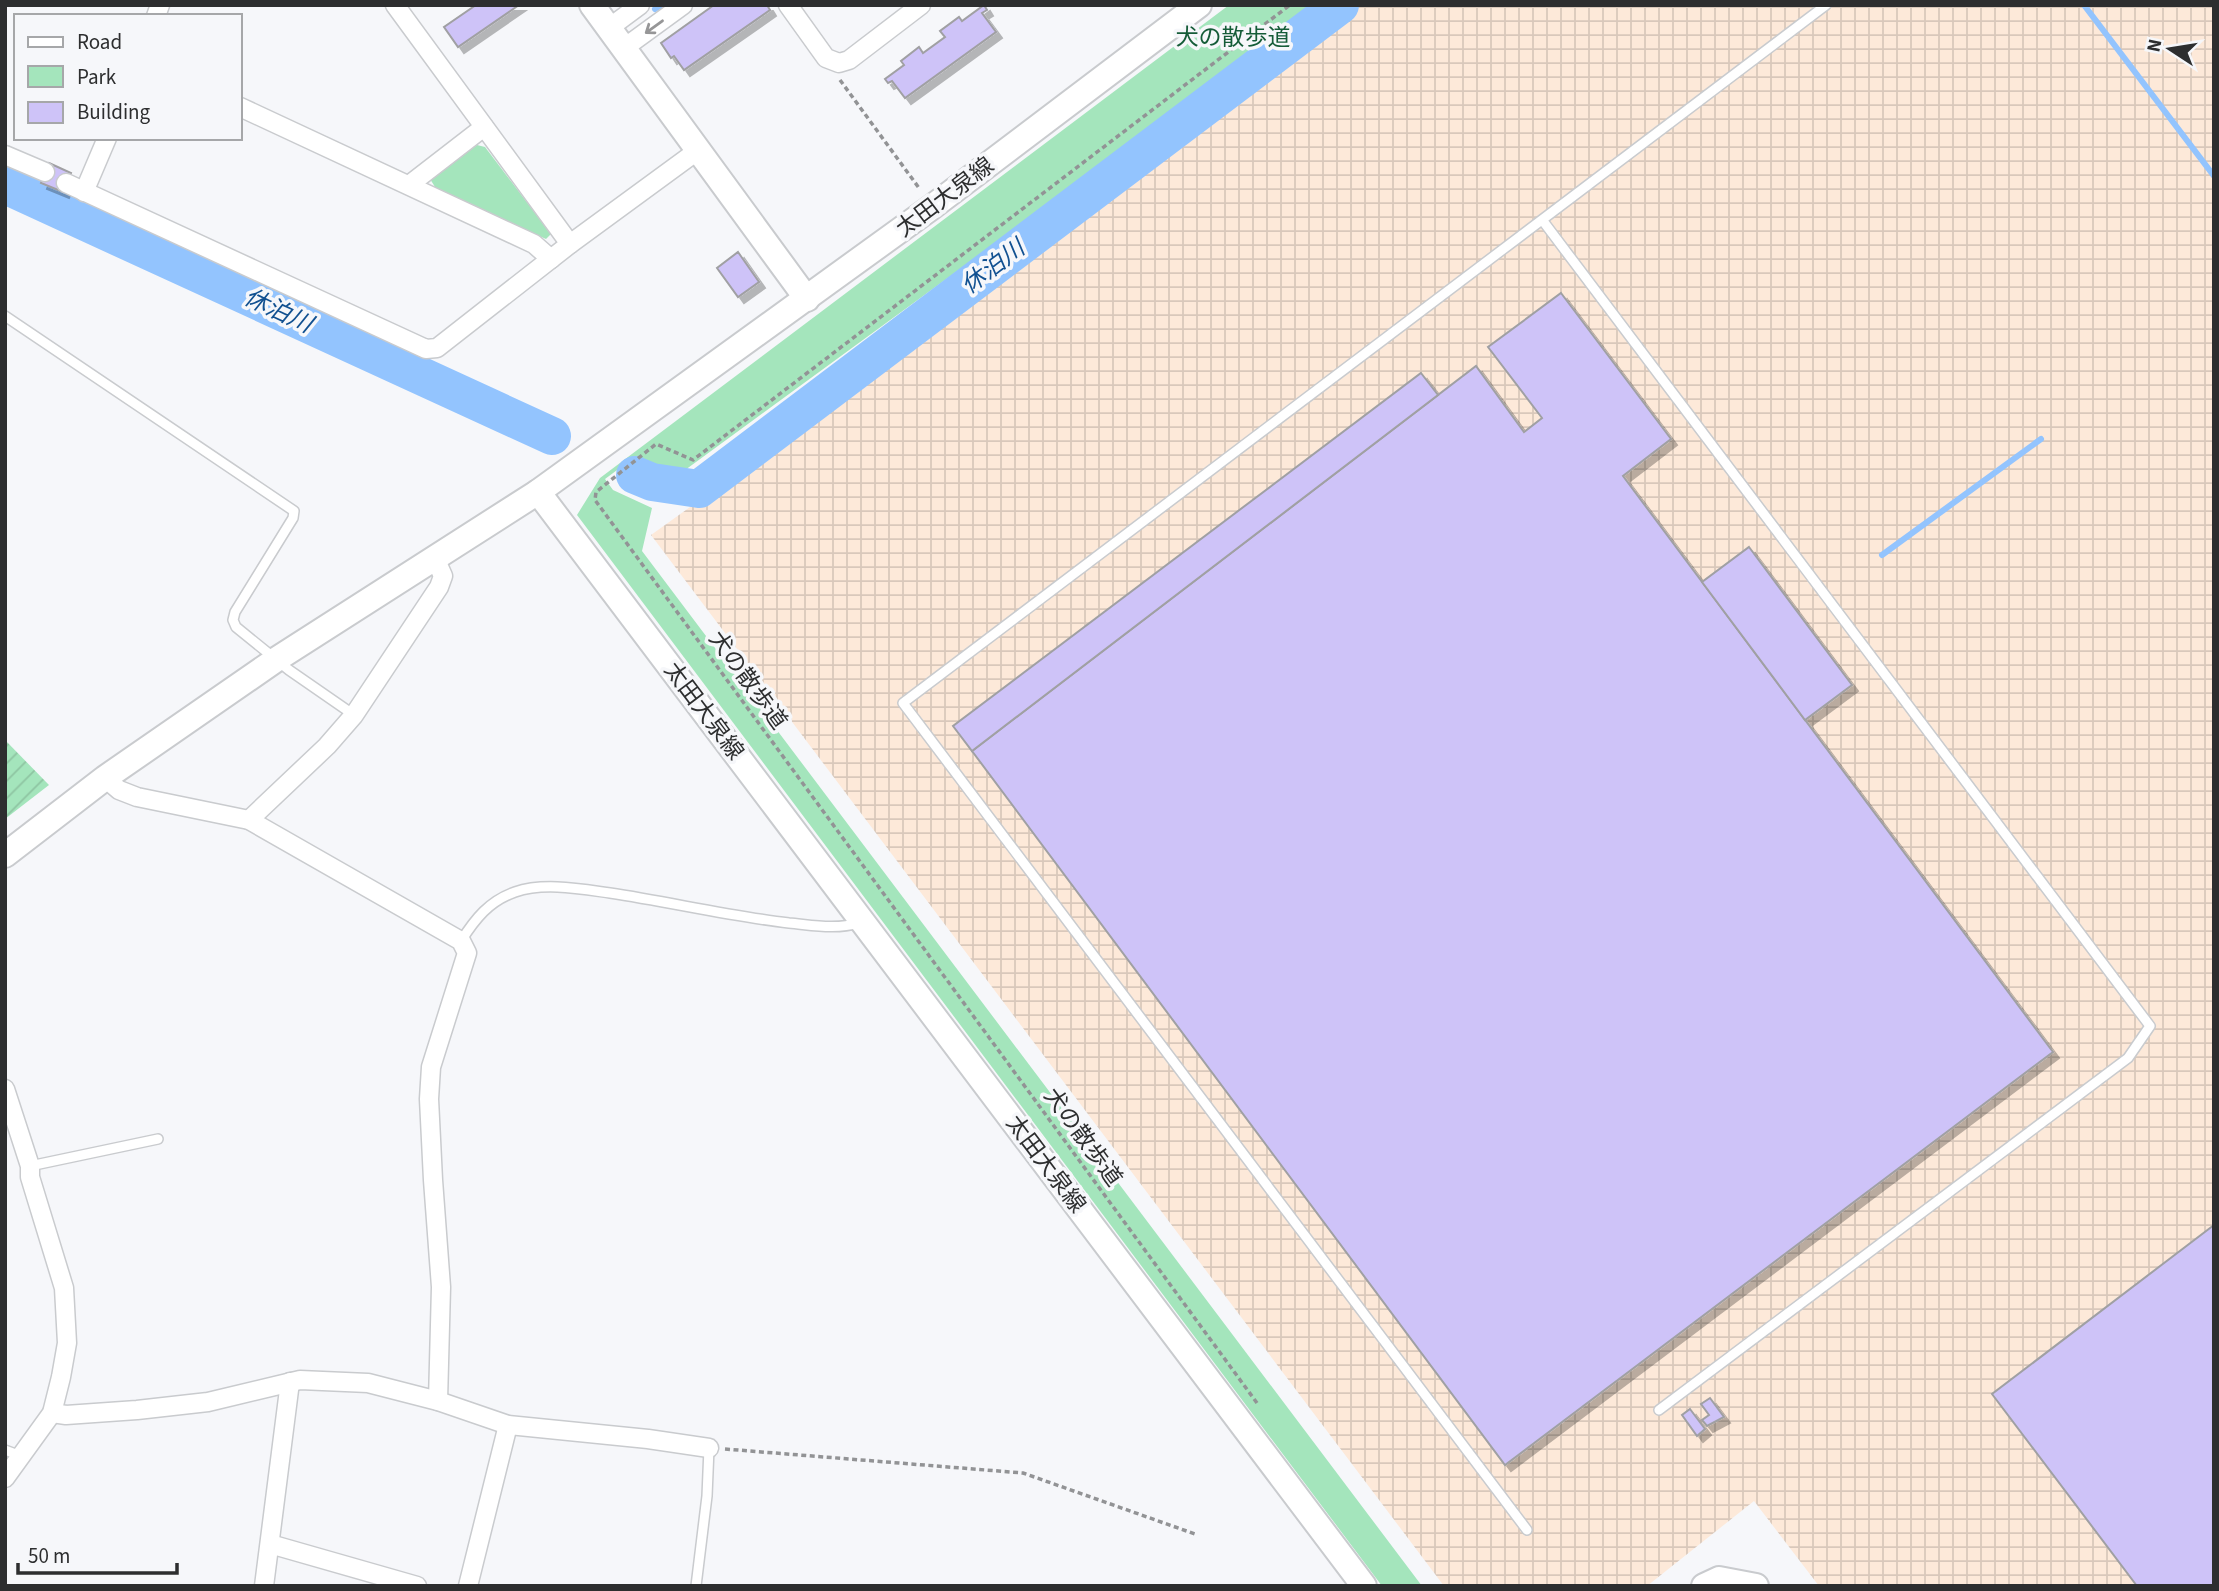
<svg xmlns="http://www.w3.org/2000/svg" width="2219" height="1591" viewBox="0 0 2219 1591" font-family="'Source Sans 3','Noto Sans JP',sans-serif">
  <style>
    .industrial { fill: url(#industrial-grid) }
    .park { fill: #a4e5bc }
    .garden { fill: url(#garden-furrows) }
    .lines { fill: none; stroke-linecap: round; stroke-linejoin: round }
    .stream { stroke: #93c4fe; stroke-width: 6 }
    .river { stroke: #93c4fe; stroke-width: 38 }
    .building { fill: #cec3f8; stroke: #a0a0a3; stroke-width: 2; filter: url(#shadow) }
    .lane-casing { stroke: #c9cbce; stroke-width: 12 }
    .street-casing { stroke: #c9cbce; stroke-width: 21 }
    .secondary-casing { stroke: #c9cbce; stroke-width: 28 }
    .path { stroke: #929395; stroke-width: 3.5; stroke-dasharray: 5 3.5; stroke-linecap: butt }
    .lane { stroke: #fff; stroke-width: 9 }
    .street { stroke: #fff; stroke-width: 18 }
    .secondary { stroke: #fff; stroke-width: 24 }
    .oneway { stroke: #969697 }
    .labels { text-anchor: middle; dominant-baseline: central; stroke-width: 7; stroke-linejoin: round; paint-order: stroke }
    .park-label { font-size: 23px; fill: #155c38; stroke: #f6f7fa }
    .street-label { font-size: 23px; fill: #2d2e2f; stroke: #f6f7fa }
    .water-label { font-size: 24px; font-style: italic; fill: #125191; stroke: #f6f7fa }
  </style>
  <defs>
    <pattern id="industrial-grid" width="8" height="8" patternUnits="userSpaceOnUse" patternTransform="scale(1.75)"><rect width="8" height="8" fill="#fde9d9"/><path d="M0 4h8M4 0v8" fill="none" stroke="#d9c8bb"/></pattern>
    <pattern id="garden-furrows" width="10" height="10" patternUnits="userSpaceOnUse" patternTransform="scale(1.75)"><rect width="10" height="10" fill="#a4e5bc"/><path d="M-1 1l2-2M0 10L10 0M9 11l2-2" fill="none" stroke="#8ec5a2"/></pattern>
    <filter id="shadow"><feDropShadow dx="6" dy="6" stdDeviation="0" flood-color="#0004"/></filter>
  </defs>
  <rect width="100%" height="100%" fill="#f6f7fa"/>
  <!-- industrial -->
  <path class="industrial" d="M1360,5H2214V1586H1819L1754,1501L1647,1586H1444L651,535L834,404Z"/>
  <!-- park -->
  <g class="park">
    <path d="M1229,5H1321L681,473L657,470L628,462L605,479L613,490L652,508L642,551L1422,1586H1382L577,515L600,478Z"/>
    <path d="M477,145L485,147L551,234L546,239L437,190L430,179Z"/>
  </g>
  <!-- garden -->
  <path class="garden" d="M5,740L49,785L5,819Z"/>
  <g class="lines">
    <!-- stream -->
    <g class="stream">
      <path d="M2084,5L2214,176"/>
      <path d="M655,9L661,5"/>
      <path d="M1882,555L2041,439"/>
    </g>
    <!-- river -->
    <g class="river">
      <path d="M5,185L552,436"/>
      <path d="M635,475L652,482L699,489L1340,5"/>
    </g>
  </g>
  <!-- building -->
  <g class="building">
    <path d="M476,5H519L458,47L444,27Z"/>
    <path d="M714,5H767L770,10L684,70L674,56L671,58L661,43Z"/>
    <path d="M984,5L987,10L982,13L996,32L905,98L892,81L888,83L885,79L904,65L901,61L919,47L923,53L945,37L940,31L959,17L962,21Z"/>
    <path d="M49,163L71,173L63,192L41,183Z"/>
    <path d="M738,252L759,282L738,297L717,268Z"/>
    <path d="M1561,293L1671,439L1623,476L2053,1052L1505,1465L972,751L1476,366L1524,432L1542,418L1488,347Z"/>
    <path d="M1421,373L1438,395L972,751L953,726Z"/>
    <path d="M1749,547L1852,685L1805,720L1702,582Z"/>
    <path d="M2214,1225V1586H2137L1992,1394Z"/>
    <path d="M1710,1398L1724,1417L1707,1426L1702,1420L1709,1415L1701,1404Z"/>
    <path d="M1690,1409L1705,1429L1697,1436L1682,1415Z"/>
  </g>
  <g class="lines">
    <defs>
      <g id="lane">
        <path d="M1543,221L2150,1026L2128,1058L1659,1410"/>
        <path d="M5,316L294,511L293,518L235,612L233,620L236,627L289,670L354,715"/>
        <path d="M461,941C475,919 489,901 515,892C544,882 581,889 610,893C670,902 729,916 789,923C812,925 836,930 858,923"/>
        <path d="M30,1166L158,1139"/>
        <path d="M5,1450L21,1456"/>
        <path d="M1527,1530L903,703L1826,5"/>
        <path d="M696,1586L707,1496L709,1448"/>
      </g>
      <g id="street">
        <path d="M395,5L570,244"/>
        <path d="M788,5L826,58L839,63L849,60L921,5"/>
        <path d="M156,16L160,5"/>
        <path d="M609,28L640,5"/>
        <path d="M624,48L683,5"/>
        <path d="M240,107L534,244L551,259"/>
        <path d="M5,155L45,172"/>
        <path d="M66,183L426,349L437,348L570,244L697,151"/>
        <path d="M409,185L484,127"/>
        <path d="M84,192L107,138"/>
        <path d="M105,778L119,790L137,797L249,820L461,941L467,953L431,1067L429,1099L433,1180L441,1287L438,1401"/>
        <path d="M249,820L327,746L354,715L439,587L443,576L435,558"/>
        <path d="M5,1089L30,1166V1177L64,1288L67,1343L61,1377L52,1413L5,1478"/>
        <path d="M52,1413L66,1415L137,1410L208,1402L300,1380L368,1383L438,1401L508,1425L648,1439L709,1448"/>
        <path d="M270,1544L417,1586"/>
        <path d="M264,1586L290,1382"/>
        <path d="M468,1586L508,1425"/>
      </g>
      <g id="secondary">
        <path d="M592,5L807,299"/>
        <path d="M538,492L1364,1586"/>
        <path d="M5,855L105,778L277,659L538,492L932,207L1199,5"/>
        <path d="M1704,1586L1719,1579L1756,1586"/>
      </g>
    </defs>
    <!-- lane casing -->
    <use href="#lane" class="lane-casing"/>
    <!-- street casing -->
    <use href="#street" class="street-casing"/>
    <!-- secondary casing -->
    <use href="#secondary" class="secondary-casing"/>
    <!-- path -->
    <g class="path">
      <path d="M840,80L919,188"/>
      <path d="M1257,1403L595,500L596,492L656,444L693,460L1290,5"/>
      <path d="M725,1449L1023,1473L1195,1534"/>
    </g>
    <!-- lane -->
    <use href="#lane" class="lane"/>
    <!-- street -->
    <use href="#street" class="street"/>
    <!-- secondary -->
    <use href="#secondary" class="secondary"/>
  </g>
  <!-- one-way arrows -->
  <defs><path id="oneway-shaft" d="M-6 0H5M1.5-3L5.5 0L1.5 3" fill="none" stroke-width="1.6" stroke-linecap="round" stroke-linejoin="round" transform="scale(1.75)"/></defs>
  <use class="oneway" href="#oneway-shaft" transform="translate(654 27) rotate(144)"/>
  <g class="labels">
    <!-- park labels -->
    <g class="park-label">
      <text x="1233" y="37">犬の散歩道</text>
    </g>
    <!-- street labels -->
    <g class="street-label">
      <text transform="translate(945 197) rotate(-37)">太田大泉線</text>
      <text transform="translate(748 680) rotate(54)">犬の散歩道</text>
      <text transform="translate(704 711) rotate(53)">太田大泉線</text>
      <text transform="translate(1083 1137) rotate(54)">犬の散歩道</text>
      <text transform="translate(1046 1164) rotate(53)">太田大泉線</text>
    </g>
    <!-- water labels -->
    <g class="water-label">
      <text transform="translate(993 267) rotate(-37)">休泊川</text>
      <text transform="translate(278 311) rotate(25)">休泊川</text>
    </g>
  </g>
  <!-- border -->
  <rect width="2219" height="1591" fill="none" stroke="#2d2e2f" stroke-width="14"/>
  <!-- legend -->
  <rect x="14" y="14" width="228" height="126" fill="#f6f7fa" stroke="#a6a7a9" stroke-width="2"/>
  <rect x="28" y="37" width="35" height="10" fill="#ffffff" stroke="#a6a7a9" stroke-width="2"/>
  <text x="77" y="49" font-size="21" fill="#2d2e2f">Road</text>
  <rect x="28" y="66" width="35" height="21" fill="#a4e5bc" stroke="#a6a7a9" stroke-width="2"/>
  <text x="77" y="84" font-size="21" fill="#2d2e2f">Park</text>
  <rect x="28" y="102" width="35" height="21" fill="#cec3f8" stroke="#a6a7a9" stroke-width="2"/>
  <text x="77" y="119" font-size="21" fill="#2d2e2f">Building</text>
  <!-- north arrow -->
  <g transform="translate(2170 49) rotate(282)" stroke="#f6f7fa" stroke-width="5" paint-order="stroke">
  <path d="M0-5L12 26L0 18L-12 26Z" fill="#2d2e2f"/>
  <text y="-10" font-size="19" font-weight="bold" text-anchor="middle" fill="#2d2e2f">N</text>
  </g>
  <!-- scale -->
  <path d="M18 1563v10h159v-10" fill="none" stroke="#2d2e2f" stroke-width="3.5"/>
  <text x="28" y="1563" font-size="21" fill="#2d2e2f" stroke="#f6f7fa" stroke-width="5" paint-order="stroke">50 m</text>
</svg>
